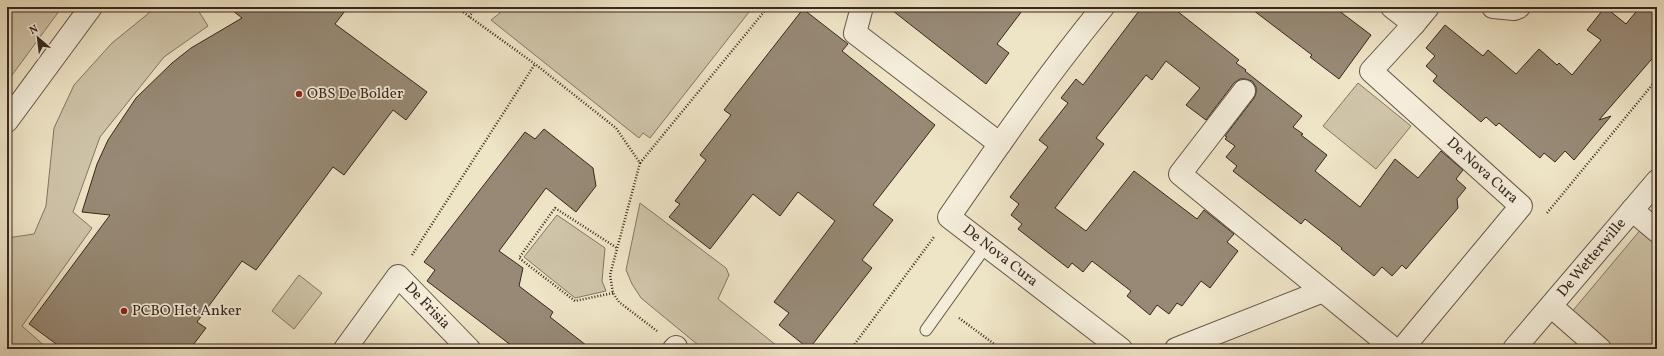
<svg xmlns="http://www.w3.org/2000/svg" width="1664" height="356" viewBox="0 0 1664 356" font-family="Vollkorn,serif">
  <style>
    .green { fill: #cfc4a9; stroke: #847664 }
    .building { fill: #978975; stroke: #39271e }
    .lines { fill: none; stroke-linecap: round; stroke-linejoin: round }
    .lane-casing { stroke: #665648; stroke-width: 13 }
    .street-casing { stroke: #665648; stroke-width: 24 }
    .path { stroke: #39271e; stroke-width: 2.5; stroke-dasharray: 1 2; stroke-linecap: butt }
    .lane { stroke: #f4edda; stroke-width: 11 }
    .street { stroke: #f4edda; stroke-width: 22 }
    .poi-dot { fill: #8f2418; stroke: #f4edda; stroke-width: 1.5 }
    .labels { text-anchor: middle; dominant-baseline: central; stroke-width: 3.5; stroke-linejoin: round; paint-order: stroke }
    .poi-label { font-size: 15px; fill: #39271e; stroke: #f4edda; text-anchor: start }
    .street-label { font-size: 15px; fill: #39271e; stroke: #f4edda }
  </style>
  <rect width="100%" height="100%" fill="#eee4c6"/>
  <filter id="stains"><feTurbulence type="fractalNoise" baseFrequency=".005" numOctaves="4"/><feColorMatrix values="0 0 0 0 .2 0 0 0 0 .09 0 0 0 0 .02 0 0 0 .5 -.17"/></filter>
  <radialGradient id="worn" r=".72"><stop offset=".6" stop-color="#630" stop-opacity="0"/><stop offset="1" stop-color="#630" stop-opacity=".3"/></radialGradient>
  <!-- green -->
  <g class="green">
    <path d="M7,7H62L7,82Z"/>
    <path d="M153,7H196L208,26L164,57L100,137L73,212L92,228L22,326L48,349H7V238L34,234L46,206L54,128L74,85L112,43L149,13Z"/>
    <path d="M499,7H753L650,138L643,133L639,138L491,20L500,13L497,10Z"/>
    <path d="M1358,83L1411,126L1376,169L1323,126Z"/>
    <path d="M640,203L726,268L729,275L718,299L781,349H703L641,298L632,284L626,270Z"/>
    <path d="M557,215L605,248L602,281L606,291L575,298L524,257Z"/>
    <path d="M1642,228L1657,242V344L1653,349H1611L1570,314Z"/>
    <path d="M299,275L322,293L294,329L272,311Z"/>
  </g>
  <!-- building -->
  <g class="building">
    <path d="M228,7H348L335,24L427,92L406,120L393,110L344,175L333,167L256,270L242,261L197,322L206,328L190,349H63L29,324L110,215L82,212L97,164L108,140L136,98L172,63L191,48L242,18Z"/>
    <path d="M888,7H1025L997,44L1009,53L986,84Z"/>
    <path d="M1142,7H1172L1239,60L1236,63L1246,70L1245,71L1302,116L1293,127L1303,134L1301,135L1327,155L1315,171L1360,207L1395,159L1418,178L1441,151L1463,170L1456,179L1466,188L1457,199L1458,208L1406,269L1402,265L1392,276L1382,267L1374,276L1341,249L1342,248L1305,219L1301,224L1233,171L1237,166L1226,157L1235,146L1225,139L1227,137L1225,136L1254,98L1256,93V87L1252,81L1245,79H1240L1234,83L1206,120L1186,105L1200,88L1166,61L1152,80L1146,75L1096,138L1104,144L1055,208L1086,231L1134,171L1197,219L1204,210L1234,234L1227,242L1238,251L1210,288L1201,281L1182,306L1177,303L1169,314L1157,305L1150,315L1127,296L1131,291L1092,261L1083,272L1072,263L1068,268L1018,229L1022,224L1011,215L1019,204L1010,197L1048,147L1039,140L1068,103L1061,98L1076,79L1083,85Z"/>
    <path d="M1249,7H1334L1371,35L1339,79L1310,57L1312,55Z"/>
    <path d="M1605,7L1626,24L1640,7H1657V53L1599,120L1611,116L1574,160L1565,151L1555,162L1544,153L1540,158L1499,123L1496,126L1486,117L1481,122L1433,81L1437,76L1426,66L1435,56L1426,48L1445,25L1483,56L1488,50L1516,74L1539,49L1557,65L1559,63L1572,75L1601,40L1587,30Z"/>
    <path d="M803,9L848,44L842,51L935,125L873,205L893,220L862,260L872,268L809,349L779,325L789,313L774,302L835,221L798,192L780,216L753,194L710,249L669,217L680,204L675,201L706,160L700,155L731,115L724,110Z"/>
    <path d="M544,129L593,168L596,186L576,212L546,188L499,251L523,268L519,286L553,312L550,317L591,349H516L427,281L435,270L424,262L525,132L535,139Z"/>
  </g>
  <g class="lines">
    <defs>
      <path id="lane" d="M926,330L986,246"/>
      <g id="street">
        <path d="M862,7L855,33L1000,144"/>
        <path d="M1103,7C1048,74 998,146 949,217L1121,349"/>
        <path d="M1392,7L1414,24L1371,71L1521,206L1402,349"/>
        <path d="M1493,7L1514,9L1519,7"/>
        <path d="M1414,24L1428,7"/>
        <path d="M1244,91L1180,174L1394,349"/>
        <path d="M7,121L91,7"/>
        <path d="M1632,210L1657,231"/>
        <path d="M1551,306L1600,349"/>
        <path d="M345,349L398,276L469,349"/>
        <path d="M674,349L676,347"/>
        <path d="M1176,349L1323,291"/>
        <path d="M1514,349L1657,181"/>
      </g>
    </defs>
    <!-- lane casing -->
    <use href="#lane" class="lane-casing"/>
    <!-- street casing -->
    <use href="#street" class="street-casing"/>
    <!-- path -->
    <g class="path">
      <path d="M456,7L535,64L616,128L640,163L610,275L613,293L619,302L657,331"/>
      <path d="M469,17L476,7"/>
      <path d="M640,163L768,7"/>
      <path d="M1547,213L1657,79"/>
      <path d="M412,255L535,64"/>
      <path d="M613,293L575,301L519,258L555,208L617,248"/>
      <path d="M959,318L1001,349"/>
      <path d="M851,349L934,237"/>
    </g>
    <!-- lane -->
    <use href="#lane" class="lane"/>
    <!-- street -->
    <use href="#street" class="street"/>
  </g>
  <!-- markers -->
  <g class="poi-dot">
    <circle cx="299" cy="94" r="4"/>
    <circle cx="124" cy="311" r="4"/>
  </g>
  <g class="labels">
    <!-- poi labels -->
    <g class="poi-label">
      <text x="307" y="94">OBS De Bolder</text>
      <text x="132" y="311">PCBO Het Anker</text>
    </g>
    <!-- street labels -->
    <g class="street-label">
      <text transform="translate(1482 171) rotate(42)">De Nova Cura</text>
      <text transform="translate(1000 256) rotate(38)">De Nova Cura</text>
      <text transform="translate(1592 258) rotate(-50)">De Wetterwille</text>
      <text transform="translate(427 306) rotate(46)">De Frisia</text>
    </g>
  </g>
  <!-- margin -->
  <rect width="1664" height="356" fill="none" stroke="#eee4c6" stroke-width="24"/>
  <rect x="8" y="8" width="1648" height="340" fill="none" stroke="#39271e" stroke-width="2"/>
  <rect x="12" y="12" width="1640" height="332" fill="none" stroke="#39271e"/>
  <!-- north arrow -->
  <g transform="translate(38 38) rotate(332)" stroke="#f4edda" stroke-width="3" paint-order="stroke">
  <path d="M0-3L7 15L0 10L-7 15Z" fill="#39271e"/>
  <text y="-6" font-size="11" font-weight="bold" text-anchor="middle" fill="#39271e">N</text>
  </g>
  <rect width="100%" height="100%" filter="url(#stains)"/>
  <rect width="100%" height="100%" fill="url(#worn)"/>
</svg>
